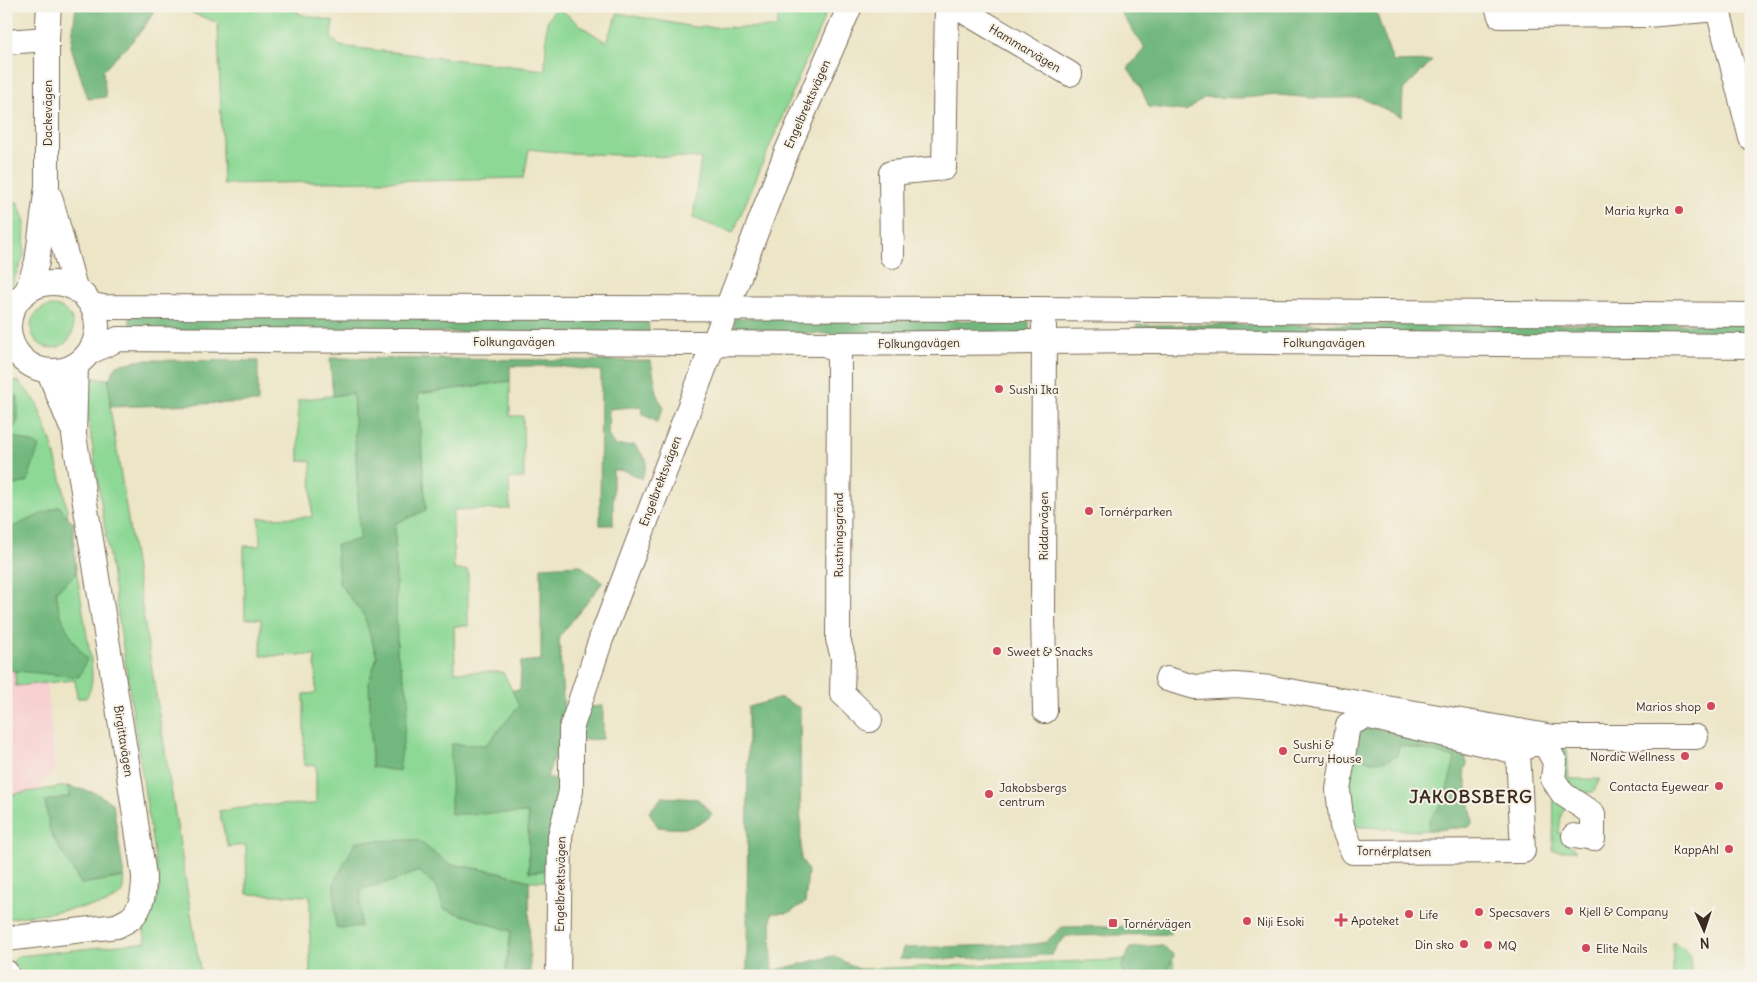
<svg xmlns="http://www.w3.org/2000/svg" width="1757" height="982" viewBox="0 0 1757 982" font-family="Delius,sans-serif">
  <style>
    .built { fill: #f7cfd0 }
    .green { fill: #8dd895; stroke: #64815a }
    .forest { fill: #72b87e; stroke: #56714e }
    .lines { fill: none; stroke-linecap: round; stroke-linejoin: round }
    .street-casing { stroke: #796b59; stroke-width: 26 }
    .street { stroke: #fff; stroke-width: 24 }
    .poi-dot { fill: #d1495b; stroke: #f7f3e8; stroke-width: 2 }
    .labels { text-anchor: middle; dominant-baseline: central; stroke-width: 4; stroke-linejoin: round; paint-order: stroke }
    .street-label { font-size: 12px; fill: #3b2a1e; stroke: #f7f3e8 }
    .poi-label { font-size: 12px; fill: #3b2a1e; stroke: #f7f3e8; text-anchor: start }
    .district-label { font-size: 18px; font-weight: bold; letter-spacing: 1px; fill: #3b2a1e; stroke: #f7f3e8 }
  </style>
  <rect width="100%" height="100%" fill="#f7f3e8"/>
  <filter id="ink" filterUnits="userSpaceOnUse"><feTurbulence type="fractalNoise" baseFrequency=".02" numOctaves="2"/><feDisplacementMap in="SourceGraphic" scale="10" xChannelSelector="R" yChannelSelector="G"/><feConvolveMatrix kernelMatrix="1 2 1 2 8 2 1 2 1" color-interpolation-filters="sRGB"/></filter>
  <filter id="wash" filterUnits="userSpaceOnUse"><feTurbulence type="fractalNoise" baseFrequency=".0096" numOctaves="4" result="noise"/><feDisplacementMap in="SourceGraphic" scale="20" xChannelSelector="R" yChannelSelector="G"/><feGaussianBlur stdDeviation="1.12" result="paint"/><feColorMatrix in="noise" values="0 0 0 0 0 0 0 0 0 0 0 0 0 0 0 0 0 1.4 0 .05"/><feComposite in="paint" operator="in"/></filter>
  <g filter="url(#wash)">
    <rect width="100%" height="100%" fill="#ece5c6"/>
    <!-- built -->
    <path class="built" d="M28,488L55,770L6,823V490Z"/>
    <!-- green -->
    <g class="green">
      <path d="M200,6H297L299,14L333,21L331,37L340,46L545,70L547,22L556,6L584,28L606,42L618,13L694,27L777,28L779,6H829L733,233L693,218L701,158L565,153L529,149L524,178L223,184L218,23L192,13Z"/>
      <path d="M6,197L18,203L25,222L24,256L10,289L6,290Z"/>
      <circle cx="52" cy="327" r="21"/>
      <path d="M88,378L109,379L110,407L201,976H117L116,972L86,976H15L13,961L18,956L146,942L141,918L156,905L159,886L89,423L85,395Z"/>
      <path d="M6,380L19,382L36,401L51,441L63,486L91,661C92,675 94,686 86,698H77L75,680L16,686L13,655L6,656Z"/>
      <path d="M510,381V416H523L524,478L509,479L510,509L453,510L454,570H468V626H454L455,672H503L520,706L486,745L451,813H528L529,871L551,870L552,881H529L499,872L449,864L417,840L356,842L360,927V889L396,880L419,871L436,886L444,909L511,931L505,976H310V896L247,894L246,845L228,847L219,811L265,805L316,804V765H304V694L316,693L315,655L261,656V619H245L244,546H260L259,518L312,517L311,461H299L298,400L353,393L360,539L370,591V635L377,657L371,676L409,698L397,653L395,523L426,510L418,394Z"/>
      <path d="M1357,730L1472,756L1465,757L1467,764L1464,771L1473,823L1469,827L1416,831L1383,828L1347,826L1349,750L1359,738Z"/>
      <path d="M1561,748L1567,749L1569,779H1600L1593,792L1573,795L1561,815L1559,833L1576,851H1553L1554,783Z"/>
      <path d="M67,786L72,796L81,884L124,877L122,894L106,904L6,919V795Z"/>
      <path d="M1673,942C1691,952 1691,955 1691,976H1673Z"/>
      <path d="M1172,958L1177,976H771L772,972Z"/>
    </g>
    <!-- forest -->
    <g class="forest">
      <path d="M76,6H156C146,32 121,51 103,71L106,97L88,99L71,47Z"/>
      <path d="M1116,6H1374L1393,62L1432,61L1403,90L1402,117L1361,98H1314L1278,95L1241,98L1205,97L1186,111L1149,107L1140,86L1128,68L1145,48Z"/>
      <path d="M130,316H648L649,333L130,331Z"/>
      <path d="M734,318L1029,321L1030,335L735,333Z"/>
      <path d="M1751,324V336H1136V325Z"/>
      <path d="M330,358L651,361L658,398L664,407L657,422L642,414L641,406L609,409L608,435L615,446L635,445L647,461L642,479L625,471L613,470V525H600L601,371L556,366H510V381L418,394L426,510L395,524L397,653L409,698L399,771L372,767L369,682L377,657L364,616L339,583L336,545L360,539L353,393L333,396Z"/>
      <path d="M142,360L258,361V402L110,407L109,379L117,365Z"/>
      <path d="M6,396H18V421L8,438H19L39,446L27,482L15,485L6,483Z"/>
      <path d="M59,506L73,523L76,574L56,591C60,622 69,635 87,659L79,677L6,670V530Z"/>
      <path d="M580,565L603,582L559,637L564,714L586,707L603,706V739L576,740L553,759L547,778L559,779L578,792L551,870L529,872L528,813L451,814V744L486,745L519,706L512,690H520L521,662L541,660V567Z"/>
      <path d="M781,698L800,708L801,859L808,871L805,903L788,913H771L772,971L833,956L859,969L855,976H747L748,707Z"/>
      <path d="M1364,726L1470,748L1472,756L1465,757L1467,764L1464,771L1473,823L1469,827L1429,830V820L1444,801L1455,758L1426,750L1399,745L1397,756C1376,766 1368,762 1349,750L1359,738L1357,730Z"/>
      <path d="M67,786L96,793L113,804L124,877L81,884L50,832L45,801L71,796Z"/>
      <path d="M662,797L698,799L712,814C697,831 679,829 658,827L649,812Z"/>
      <path d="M417,840L449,864L499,872L529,881L530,976H505L511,931L444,909L436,886L419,871L396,880L361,889L360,927L336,928L334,883L356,841Z"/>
      <path d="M1170,926L1171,934L1067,936L1058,944L1052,955L923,960L900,959L903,948L1036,944L1046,942L1062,927Z"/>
      <path d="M1161,945L1174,955L1166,976H1124L1121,968L1130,948Z"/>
    </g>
  </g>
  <g filter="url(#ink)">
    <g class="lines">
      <defs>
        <g id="street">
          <path d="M955,6L1070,74"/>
          <path d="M1497,6L1500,16L1648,15L1717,9"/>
          <path d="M1717,6L1751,138"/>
          <path d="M6,42L47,39"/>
          <path d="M50,197L75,288"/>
          <path d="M892,256L891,173L944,168L947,6"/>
          <circle cx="53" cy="327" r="44"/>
          <path d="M27,291L37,262L47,186V39L49,6"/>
          <path d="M92,305L104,307L1036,309L1751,315"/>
          <path d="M1044,326L1043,616L1045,711"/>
          <path d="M827,344L839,354L838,639L843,657L842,693L870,720"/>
          <path d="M90,352L118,339L827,344L1152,341L1751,346"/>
          <path d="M49,372L71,426"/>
          <path d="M1167,679L1195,687L1236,685L1272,688L1553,737H1696"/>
          <path d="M1519,731L1518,752L1523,851L1353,852L1342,826L1338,790L1348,725L1366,716L1518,752L1531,744H1545L1555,762L1553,779L1563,794L1593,814V839L1574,836"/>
          <path d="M6,939L117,926C122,923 128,921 132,917C143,907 144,890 144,876L128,769L74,435L76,366"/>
          <path d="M6,972L7,976"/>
          <path d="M558,976L560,836L571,791V729L601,639L787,151L850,6"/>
        </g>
      </defs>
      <!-- street casing -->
      <use href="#street" class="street-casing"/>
      <!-- street -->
      <use href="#street" class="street"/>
    </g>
  </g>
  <!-- markers -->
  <g class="poi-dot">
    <circle cx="1679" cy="210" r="5"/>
    <circle cx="999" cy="389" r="5"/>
    <circle cx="1089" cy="511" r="5"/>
    <circle cx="997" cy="651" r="5"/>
    <circle cx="1711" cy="706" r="5"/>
    <circle cx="1283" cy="751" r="5"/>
    <circle cx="1685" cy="756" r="5"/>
    <circle cx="1719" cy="786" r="5"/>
    <circle cx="989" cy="794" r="5"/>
    <circle cx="1729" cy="849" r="5"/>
    <circle cx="1569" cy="911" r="5"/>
    <circle cx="1479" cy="912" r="5"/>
    <circle cx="1409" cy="914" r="5"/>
    <path d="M1338.5 912.5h5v5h5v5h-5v5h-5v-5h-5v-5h5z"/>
    <circle cx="1247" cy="921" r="5"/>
    <rect x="1108" y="918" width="10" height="10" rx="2.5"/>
    <circle cx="1464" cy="944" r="5"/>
    <circle cx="1488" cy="945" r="5"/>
    <circle cx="1586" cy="948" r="5"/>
  </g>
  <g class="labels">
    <!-- street labels -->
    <g class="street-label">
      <text transform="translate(1025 48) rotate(31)">Hammarvägen</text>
      <text transform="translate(807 104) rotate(-66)">Engelbrektsvägen</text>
      <text transform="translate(47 113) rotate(-90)">Dackevägen</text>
      <text x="514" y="341">Folkungavägen</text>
      <text x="1324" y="342">Folkungavägen</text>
      <text transform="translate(919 343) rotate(-1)">Folkungavägen</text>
      <text transform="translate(660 481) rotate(-69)">Engelbrektsvägen</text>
      <text transform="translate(1043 526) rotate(-90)">Riddarvägen</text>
      <text transform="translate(838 535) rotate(-90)">Rustningsgränd</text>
      <text transform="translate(124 741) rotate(81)">Birgittavägen</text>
      <text transform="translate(1394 851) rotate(1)">Tornérplatsen</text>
      <text transform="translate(560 884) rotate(-89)">Engelbrektsvägen</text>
    </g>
    <!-- poi labels -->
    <g class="poi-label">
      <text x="1669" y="210" text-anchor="end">Maria kyrka</text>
      <text x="1009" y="389">Sushi Ika</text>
      <text x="1099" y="511">Tornérparken</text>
      <text x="1007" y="651">Sweet &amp; Snacks</text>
      <text x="1701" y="706" text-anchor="end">Marios shop</text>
      <text x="1293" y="744">Sushi &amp;<tspan x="1293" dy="14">Curry House</tspan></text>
      <text x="1675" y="756" text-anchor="end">Nordic Wellness</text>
      <text x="1709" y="786" text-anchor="end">Contacta Eyewear</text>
      <text x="999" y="787">Jakobsbergs<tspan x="999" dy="14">centrum</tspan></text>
      <text x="1719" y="849" text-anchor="end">KappAhl</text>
      <text x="1579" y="911">Kjell &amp; Company</text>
      <text x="1489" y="912">Specsavers</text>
      <text x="1419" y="914">Life</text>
      <text x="1351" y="920">Apoteket</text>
      <text x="1257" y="921">Niji Esoki</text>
      <text x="1123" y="923">Tornérvägen</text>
      <text x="1454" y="944" text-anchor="end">Din sko</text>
      <text x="1498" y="945">MQ</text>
      <text x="1596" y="948">Elite Nails</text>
    </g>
    <!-- district labels -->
    <g class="district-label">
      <text x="1471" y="796">JAKOBSBERG</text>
    </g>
  </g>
  <!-- margin -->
  <rect width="1757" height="982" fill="none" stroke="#f7f3e8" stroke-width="25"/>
  <!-- north arrow -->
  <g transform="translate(1704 930) rotate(177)" stroke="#f7f3e8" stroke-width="4" paint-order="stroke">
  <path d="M0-4L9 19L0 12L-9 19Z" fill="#3b2a1e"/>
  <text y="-8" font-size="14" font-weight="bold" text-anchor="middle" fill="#3b2a1e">N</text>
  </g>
</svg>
